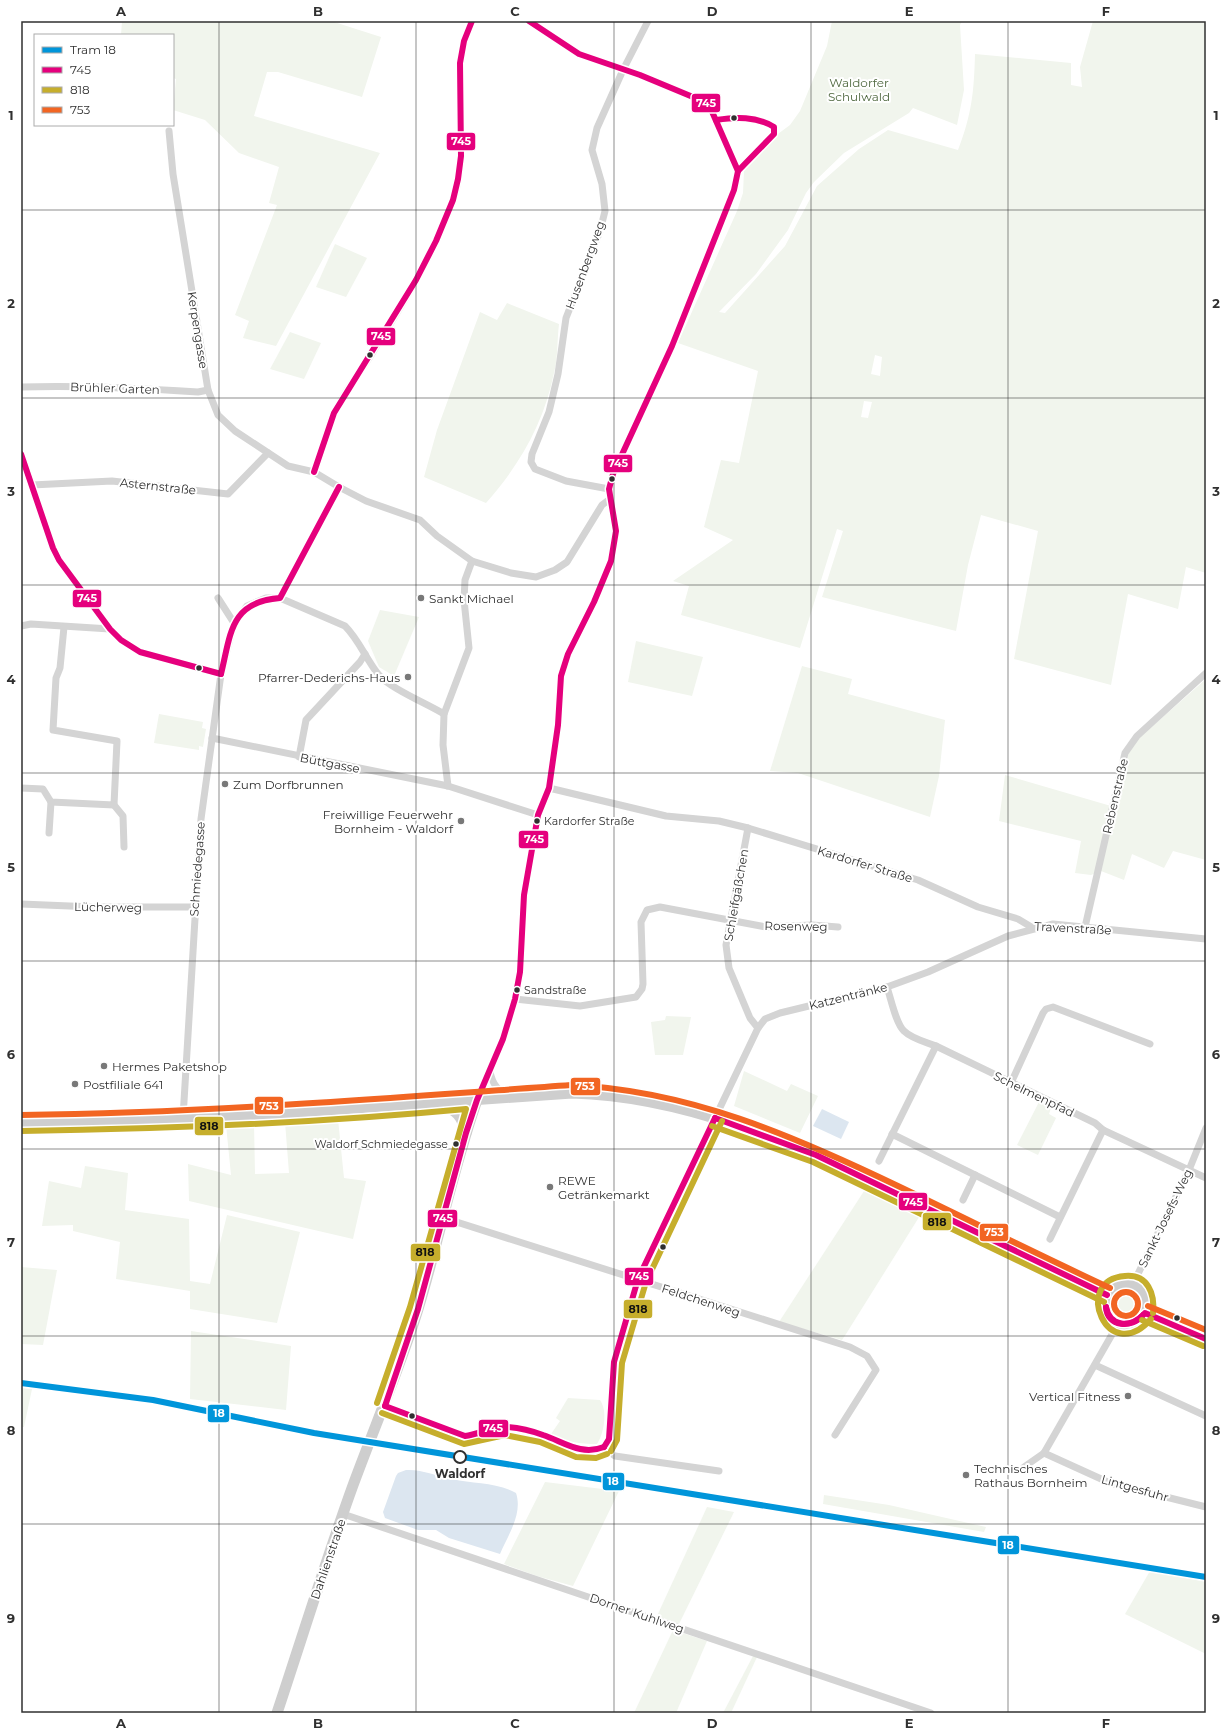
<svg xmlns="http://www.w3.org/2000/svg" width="1227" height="1734" viewBox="0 0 1227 1734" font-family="Montserrat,sans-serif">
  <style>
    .green { fill: #f1f5ed; fill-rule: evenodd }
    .water { fill: #dce6f0 }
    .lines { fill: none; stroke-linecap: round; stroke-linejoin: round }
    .minor { stroke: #d4d4d4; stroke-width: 7 }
    .secondary { stroke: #cecece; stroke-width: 11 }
    .bus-1-casing { stroke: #fff; stroke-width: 9 }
    .bus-2-casing { stroke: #fff; stroke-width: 9 }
    .bus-3-casing { stroke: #fff; stroke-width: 9 }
    .bus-1 { stroke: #e5007d; stroke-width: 6 }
    .bus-2 { stroke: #c6ae2c; stroke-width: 6 }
    .bus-3 { stroke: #f26522; stroke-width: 6 }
    .tram-1-casing { stroke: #fff; stroke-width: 9 }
    .tram-1 { stroke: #0095da; stroke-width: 6 }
    .grid { fill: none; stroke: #303030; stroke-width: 1; stroke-opacity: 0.55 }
    .bus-dot { fill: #303030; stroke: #fff; stroke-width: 1.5 }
    .poi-dot { fill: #787878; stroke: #fff; stroke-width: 1.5 }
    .stop-dot { fill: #fff; stroke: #303030; stroke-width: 2 }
    .labels { text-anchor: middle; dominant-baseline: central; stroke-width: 4; stroke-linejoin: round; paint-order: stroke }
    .bus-label { font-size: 11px; fill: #303030; stroke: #fff; text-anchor: start }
    .park-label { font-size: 12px; fill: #506940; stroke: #fff }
    .street-label { font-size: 12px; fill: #303030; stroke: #fff }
    .poi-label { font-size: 12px; fill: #303030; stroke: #fff; text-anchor: start }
    .stop-label { font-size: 12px; font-weight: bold; fill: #303030; stroke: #fff }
    .line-badge { stroke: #fff; stroke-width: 1.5 }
    .badge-label { font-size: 11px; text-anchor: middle; font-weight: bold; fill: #fff }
    .pale-badge-label { font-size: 11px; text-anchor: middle; font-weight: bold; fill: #111 }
    .neatline { fill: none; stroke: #303030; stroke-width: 1.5 }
    .grid-label { font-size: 13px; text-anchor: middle; font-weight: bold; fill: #303030 }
  </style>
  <rect width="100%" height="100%" fill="#fff"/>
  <!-- green -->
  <g class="green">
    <path d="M122,21H331L381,37L362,97L278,72H267L254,116L380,153L276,346L243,338L249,321L235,315L277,205L269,203L279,167L239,153L205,120L173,110L176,79L173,78V35H121Z"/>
    <path d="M832,21H962L960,25L964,90L957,125L913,108L909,113L844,153L814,182L806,193L788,230L756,274L719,312L725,313L785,246L817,186L859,149L888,130L958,150C972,114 974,91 975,54L1071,63V85L1082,87L1080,67L1093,21H1206V573L1186,567L1178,609L1128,594L1111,685L1014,659L1038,531L981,515L968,565L956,631L822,597L843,531L837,529L800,648L681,615L689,586L673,581L733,540L704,527L721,460L739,463L758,371L678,343L737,211L743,193L744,171L763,145L790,125L800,111L827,46ZM875,355L882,357L880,376L871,374ZM864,401L872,402L868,418L861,417Z"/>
    <path d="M335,244L367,258L346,297L316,287Z"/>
    <path d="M507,303L559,324C557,340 558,358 554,373C544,423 519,466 486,503L424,477L437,430L480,312L497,320Z"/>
    <path d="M290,332L321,343L304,379L270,369Z"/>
    <path d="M380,610L419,617L394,676L379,667L368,641Z"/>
    <path d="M636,641L703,657L692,696L628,682Z"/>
    <path d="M802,666L852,679L848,694L945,720L939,776L930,817L798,773L770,771Z"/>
    <path d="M1206,679V860L1173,851L1164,868L1132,854L1124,880L1101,871L1091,875L1075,873L1081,841L999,821L1005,775L1111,806L1116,809L1128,754L1138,739Z"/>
    <path d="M159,714L203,722L202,728L206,729L203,747L199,746V750L154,743Z"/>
    <path d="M666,1016L691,1017L683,1055H655L651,1022L665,1020Z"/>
    <path d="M744,1071L787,1091L791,1084L818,1096L800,1133L734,1106Z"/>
    <path d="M1039,1102L1051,1108L1049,1114L1056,1118L1038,1155L1017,1145Z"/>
    <path d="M338,1119L344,1178L366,1181L353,1239L189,1201L188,1164L231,1175L226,1125L254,1123L255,1174L289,1173L285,1122Z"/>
    <path d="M85,1166L128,1173L125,1210L189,1219L190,1281L210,1284L227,1215L300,1232L277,1323L190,1309V1291L116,1279L120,1242L73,1231V1225L42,1226L49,1181L81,1188Z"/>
    <path d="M866,1188L921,1214L846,1334L842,1340L779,1322Z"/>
    <path d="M21,1267L57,1270L43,1345L21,1344Z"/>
    <circle cx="1125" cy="1303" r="16"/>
    <path d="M191,1331L291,1346L286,1410L190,1399Z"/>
    <path d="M21,1388L32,1389L24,1427H21Z"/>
    <path d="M568,1398L600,1400C608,1411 604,1434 597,1444C580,1444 566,1442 551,1434L560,1421L556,1418Z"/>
    <path d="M545,1482L619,1491L573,1586L537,1576L504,1564Z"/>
    <path d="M824,1495L889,1505L986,1527L984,1532L823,1504Z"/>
    <path d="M707,1507L734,1512L679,1624L657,1616Z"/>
    <path d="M1150,1571L1206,1582V1654L1125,1614Z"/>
    <path d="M673,1630L707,1641L676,1713H634Z"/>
    <path d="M753,1656L757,1657L731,1713H723Z"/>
  </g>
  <!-- water -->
  <g class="water">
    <path d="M822,1109L849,1122L841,1139L813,1126Z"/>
    <path d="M406,1470C421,1469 437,1476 452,1479C473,1484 496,1482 516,1493C523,1514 508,1535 500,1554L449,1538L436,1530H418L385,1518L383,1512L396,1476L398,1473Z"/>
  </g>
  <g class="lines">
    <!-- minor -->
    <g class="minor">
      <path d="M169,131L173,174L208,390L218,415L235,431L288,466L314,472L339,487L366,501L420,520L437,536L472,561L511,573L536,577L555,570L567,562L602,505L610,499"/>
      <path d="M21,387C80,385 139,388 198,392L208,390"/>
      <path d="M21,454L53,548L59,560L110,629L121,640L140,652L221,674"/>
      <path d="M314,472C322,451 327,425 338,406C347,388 360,372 371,355C402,305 433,256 453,200C473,145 445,73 472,21"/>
      <path d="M32,485L112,481L228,494L268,453"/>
      <path d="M609,489L566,481L535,469L531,462L532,454L549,412L558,374L566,318L600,231L605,211L602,184L592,150L597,128L623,70L648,21"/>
      <path d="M218,598L234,623"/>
      <path d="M280,598L345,626C359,640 366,659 378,674C389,688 428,704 444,714"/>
      <path d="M21,626L31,624L110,629"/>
      <path d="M212,738L448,786L538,815"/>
      <path d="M299,757L306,720L360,662L365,654"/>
      <path d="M448,786L443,745L444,714L469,648L464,600L465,580L472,561"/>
      <path d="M21,788L43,789L51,802L114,805L117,741L53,730L56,678L60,668L64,627"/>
      <path d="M549,788L666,816L719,821L748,828L918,880L978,907L1018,919L1033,928"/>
      <path d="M114,805L123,816L124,847"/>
      <path d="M748,828L726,945L729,968L750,1018L758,1028"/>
      <path d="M49,833L51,802"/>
      <path d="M21,904L94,907H195"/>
      <path d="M1085,927L1125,753L1137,736L1206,673"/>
      <path d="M887,987C891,999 896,1024 904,1031C912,1039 926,1042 936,1046L1095,1123L1103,1130L1206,1178"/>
      <path d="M515,999L580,1006L636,997L642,989L643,984L641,922L647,910L660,907L766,927L812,925L838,927"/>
      <path d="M490,1072C493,1086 498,1090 510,1097"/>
      <path d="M1011,1083L1043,1013L1046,1009L1053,1007L1150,1044"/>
      <path d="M477,1100L503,1039L515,999L520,972L524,895L538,815L549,788L558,725L561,676L568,654L594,602L611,561L616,531L609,489L613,474L672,346L734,190L738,171L710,107L705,102L640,75L579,54L529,21"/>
      <path d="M183,1118L201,819L221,674L234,623L247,606L266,598H280L339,487"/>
      <path d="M892,1134L1060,1217"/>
      <path d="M879,1161L936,1046"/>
      <path d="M963,1200L975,1175"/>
      <path d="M444,1218L850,1347L867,1356L876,1370L835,1435"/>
      <path d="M1050,1239L1103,1130"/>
      <path d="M1133,1284L1189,1170L1206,1128"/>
      <path d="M1095,1365L1206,1416"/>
      <path d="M385,1406L465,1436C482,1435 484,1429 497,1427C505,1425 526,1430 534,1432C557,1437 581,1460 604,1447"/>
      <path d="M604,1447L609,1439L614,1362L638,1279L758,1028L765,1019L780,1013L887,987L928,972L1008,936L1053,924L1206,939"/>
      <path d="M604,1447L615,1456L719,1471"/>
      <path d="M1044,1453L1110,1483L1206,1507"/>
      <path d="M1024,1467L1044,1453L1118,1324"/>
      <path d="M343,1514L931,1713"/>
    </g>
    <!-- secondary -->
    <g class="secondary">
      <path d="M440,1104C457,1111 462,1115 466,1133"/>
      <path d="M21,1123L104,1122L284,1113L572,1093C685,1096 792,1143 892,1192C964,1226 1035,1263 1107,1295"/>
      <circle cx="1126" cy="1304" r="21"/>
      <path d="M1145,1313L1206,1339"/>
      <path d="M277,1713C302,1638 325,1563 352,1488C374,1428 399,1370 418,1309C439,1240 453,1168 477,1100"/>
    </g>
    <defs>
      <g id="bus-1">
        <path d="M716,120C736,117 756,116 774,127V134L738,171"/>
        <path d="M21,454L53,548L59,560L110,629L121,640L140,652L221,674"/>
        <path d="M314,472L334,413L416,280L436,241L453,200L458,179L461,156L460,63L464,41L472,21"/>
        <path d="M221,674C231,633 230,602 280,598L339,487"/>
        <path d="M715,1118L816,1155L1107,1295"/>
        <path d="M1106,1307C1110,1327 1130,1328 1143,1315"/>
        <path d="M1106,1307C1107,1327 1132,1329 1143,1315"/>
        <path d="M1145,1313L1206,1339"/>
        <path d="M385,1406L418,1309L466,1133L477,1100L503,1039L515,999L520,972L524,895L538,815L549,788L558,725L561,676L568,654L594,602L611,561L616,531L609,489L613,474L672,346L734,190L738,171L710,107L705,102L640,75L579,54L529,21"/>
        <path d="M385,1406L465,1436C480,1434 492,1426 507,1427C519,1428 532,1431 543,1435C564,1442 581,1456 604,1447"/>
        <path d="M604,1447L609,1439L614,1362L638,1279L715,1118"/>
      </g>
      <g id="bus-2">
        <path d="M712,1126L813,1162L1104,1302"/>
        <path d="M21,1131C170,1129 318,1123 466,1109L410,1307L377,1403"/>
        <path d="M1151,1319C1108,1368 1071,1280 1125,1276C1148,1274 1155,1294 1153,1313"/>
        <path d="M1142,1320L1203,1346"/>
        <path d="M382,1413L464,1444L505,1435L540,1442L576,1457L596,1458L607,1454"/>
        <path d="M611,1451L617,1440L622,1363L646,1282L722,1121"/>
      </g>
      <g id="bus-3">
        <path d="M21,1115C205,1113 388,1098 571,1085C688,1090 794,1136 898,1186C969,1220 1039,1255 1110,1288"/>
        <circle cx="1126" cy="1304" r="12"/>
        <path d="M1148,1306L1206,1330"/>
      </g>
    </defs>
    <!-- bus-1 casing -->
    <use href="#bus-1" class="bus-1-casing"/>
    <!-- bus-2 casing -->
    <use href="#bus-2" class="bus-2-casing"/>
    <!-- bus-3 casing -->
    <use href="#bus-3" class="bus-3-casing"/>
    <!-- bus-1 -->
    <use href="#bus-1" class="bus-1"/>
    <!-- bus-2 -->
    <use href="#bus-2" class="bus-2"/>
    <!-- bus-3 -->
    <use href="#bus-3" class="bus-3"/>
    <defs>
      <path id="tram-1" d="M21,1383L153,1400L314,1433L1206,1577"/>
    </defs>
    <!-- tram-1 casing -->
    <use href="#tram-1" class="tram-1-casing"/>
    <!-- tram-1 -->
    <use href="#tram-1" class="tram-1"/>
  </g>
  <!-- grid -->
  <path class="grid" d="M219,21V1713M416,21V1713M614,21V1713M811,21V1713M1008,21V1713M21,210H1206M21,398H1206M21,585H1206M21,773H1206M21,961H1206M21,1149H1206M21,1336H1206M21,1524H1206"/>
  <!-- markers -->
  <g class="bus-dot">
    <circle cx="734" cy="118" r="3.5"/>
    <circle cx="370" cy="355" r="3.5"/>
    <circle cx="612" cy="479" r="3.5"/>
    <circle cx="199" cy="668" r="3.5"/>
    <circle cx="537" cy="821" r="3.5"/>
    <circle cx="517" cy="990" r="3.5"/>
    <circle cx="456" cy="1144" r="3.5"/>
    <circle cx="663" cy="1247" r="3.5"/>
    <circle cx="1177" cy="1318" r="3.5"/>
    <circle cx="412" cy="1416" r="3.5"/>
  </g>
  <g class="poi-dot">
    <circle cx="421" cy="598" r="4"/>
    <circle cx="408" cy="677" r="4"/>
    <circle cx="225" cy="784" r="4"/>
    <circle cx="461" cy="821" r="4"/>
    <circle cx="104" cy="1066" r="4"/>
    <circle cx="75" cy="1084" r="4"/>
    <circle cx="550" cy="1187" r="4"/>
    <circle cx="1128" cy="1396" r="4"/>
    <circle cx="966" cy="1475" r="4"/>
  </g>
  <circle class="stop-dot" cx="460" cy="1457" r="6"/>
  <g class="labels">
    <!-- bus labels -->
    <g class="bus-label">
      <text x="544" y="821">Kardorfer Straße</text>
      <text x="524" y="990">Sandstraße</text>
      <text x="448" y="1144" text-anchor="end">Waldorf Schmiedegasse</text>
    </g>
    <!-- park labels -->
    <g class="park-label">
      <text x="859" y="82">Waldorfer<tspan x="859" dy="14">Schulwald</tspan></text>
    </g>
    <!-- street labels -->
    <g class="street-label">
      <text transform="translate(585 265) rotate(-70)">Husenbergweg</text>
      <text transform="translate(198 330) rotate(81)">Kerpengasse</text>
      <text transform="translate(115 388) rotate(2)">Brühler Garten</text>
      <text transform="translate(158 486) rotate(6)">Asternstraße</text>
      <text transform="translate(330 763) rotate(11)">Büttgasse</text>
      <text transform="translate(1115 796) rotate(-77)">Rebenstraße</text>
      <text transform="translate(865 864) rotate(17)">Kardorfer Straße</text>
      <text transform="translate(197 869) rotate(-86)">Schmiedegasse</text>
      <text transform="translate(736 895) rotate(-80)">Schleifgäßchen</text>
      <text transform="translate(108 907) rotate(1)">Lücherweg</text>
      <text transform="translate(796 926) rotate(1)">Rosenweg</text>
      <text transform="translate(1073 928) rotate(3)">Travenstraße</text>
      <text transform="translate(848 996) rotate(-14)">Katzentränke</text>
      <text transform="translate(1034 1094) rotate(26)">Schelmenpfad</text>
      <text transform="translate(1165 1218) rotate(-64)">Sankt-Josefs-Weg</text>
      <text transform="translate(701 1300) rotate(18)">Feldchenweg</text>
      <text transform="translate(1135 1488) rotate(16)">Lintgesfuhr</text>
      <text transform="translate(328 1559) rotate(-71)">Dahlienstraße</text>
      <text transform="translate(637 1613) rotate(19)">Dorner Kuhlweg</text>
    </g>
    <!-- poi labels -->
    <g class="poi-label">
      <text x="429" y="598">Sankt Michael</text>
      <text x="400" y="677" text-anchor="end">Pfarrer-Dederichs-Haus</text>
      <text x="233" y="784">Zum Dorfbrunnen</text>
      <text x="453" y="814" text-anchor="end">Freiwillige Feuerwehr<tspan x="453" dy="14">Bornheim - Waldorf</tspan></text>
      <text x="112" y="1066">Hermes Paketshop</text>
      <text x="83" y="1084">Postfiliale 641</text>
      <text x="558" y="1180">REWE<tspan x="558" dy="14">Getränkemarkt</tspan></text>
      <text x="1120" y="1396" text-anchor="end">Vertical Fitness</text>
      <text x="974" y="1468">Technisches<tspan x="974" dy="14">Rathaus Bornheim</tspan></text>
    </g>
    <!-- stop labels -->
    <g class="stop-label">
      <text x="460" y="1473">Waldorf</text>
    </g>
  </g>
  <g class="line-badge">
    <rect x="691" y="93" width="30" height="20" rx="4" fill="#e5007d"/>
    <rect x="446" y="132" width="30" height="19" rx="4" fill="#e5007d"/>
    <rect x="366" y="327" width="30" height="19" rx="4" fill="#e5007d"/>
    <rect x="603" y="454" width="30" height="19" rx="4" fill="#e5007d"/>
    <rect x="72" y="589" width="30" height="19" rx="4" fill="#e5007d"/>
    <rect x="518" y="830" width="31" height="19" rx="4" fill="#e5007d"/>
    <rect x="570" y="1077" width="31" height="19" rx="4" fill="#f26522"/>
    <rect x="254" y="1096" width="30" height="19" rx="4" fill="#f26522"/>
    <rect x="194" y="1116" width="30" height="20" rx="4" fill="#c6ae2c"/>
    <rect x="898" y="1192" width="30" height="19" rx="4" fill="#e5007d"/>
    <rect x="427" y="1209" width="31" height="19" rx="4" fill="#e5007d"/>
    <rect x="922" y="1212" width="30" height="19" rx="4" fill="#c6ae2c"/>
    <rect x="979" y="1223" width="30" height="19" rx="4" fill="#f26522"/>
    <rect x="410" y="1243" width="31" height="19" rx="4" fill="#c6ae2c"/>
    <rect x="624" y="1267" width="30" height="19" rx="4" fill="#e5007d"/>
    <rect x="623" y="1299" width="30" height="20" rx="4" fill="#c6ae2c"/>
    <rect x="207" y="1404" width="23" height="19" rx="4" fill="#0095da"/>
    <rect x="478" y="1419" width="31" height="19" rx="4" fill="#e5007d"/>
    <rect x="602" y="1472" width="23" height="19" rx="4" fill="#0095da"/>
    <rect x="997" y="1535" width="23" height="20" rx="4" fill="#0095da"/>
  </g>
  <g class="badge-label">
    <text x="706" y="107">745</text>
    <text x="461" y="145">745</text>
    <text x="381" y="340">745</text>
    <text x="618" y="467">745</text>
    <text x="87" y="602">745</text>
    <text x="534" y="843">745</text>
    <text x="585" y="1090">753</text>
    <text x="269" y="1110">753</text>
    <text x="913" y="1206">745</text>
    <text x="443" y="1222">745</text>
    <text x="994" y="1236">753</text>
    <text x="639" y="1280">745</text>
    <text x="219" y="1417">18</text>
    <text x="493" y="1432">745</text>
    <text x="613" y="1485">18</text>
    <text x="1008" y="1549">18</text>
  </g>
  <g class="pale-badge-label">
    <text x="209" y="1130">818</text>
    <text x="937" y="1226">818</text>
    <text x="425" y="1256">818</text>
    <text x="638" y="1313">818</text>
  </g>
  <!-- border -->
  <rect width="1227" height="1734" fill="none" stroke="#ffffff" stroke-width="44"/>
  <!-- legend -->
  <rect x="34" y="34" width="140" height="92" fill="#ffffff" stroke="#acacac"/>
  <rect x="42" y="47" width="20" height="6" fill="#0095da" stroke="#acacac"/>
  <text x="70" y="54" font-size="12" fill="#303030">Tram 18</text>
  <rect x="42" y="67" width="20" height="6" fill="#e5007d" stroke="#acacac"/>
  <text x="70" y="74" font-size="12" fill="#303030">745</text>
  <rect x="42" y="87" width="20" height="6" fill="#c6ae2c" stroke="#acacac"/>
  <text x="70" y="94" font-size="12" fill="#303030">818</text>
  <rect x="42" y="107" width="20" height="6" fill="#f26522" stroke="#acacac"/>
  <text x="70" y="114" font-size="12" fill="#303030">753</text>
  <rect x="22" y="22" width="1183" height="1690" class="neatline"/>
  <g class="grid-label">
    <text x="121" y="16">A</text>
    <text x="318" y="16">B</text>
    <text x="515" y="16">C</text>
    <text x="712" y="16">D</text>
    <text x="909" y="16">E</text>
    <text x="1106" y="16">F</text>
    <text x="11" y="120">1</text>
    <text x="1216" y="120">1</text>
    <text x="11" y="308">2</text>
    <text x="1216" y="308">2</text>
    <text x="11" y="496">3</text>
    <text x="1216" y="496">3</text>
    <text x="11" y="684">4</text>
    <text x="1216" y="684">4</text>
    <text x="11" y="872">5</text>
    <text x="1216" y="872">5</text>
    <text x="11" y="1059">6</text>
    <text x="1216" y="1059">6</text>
    <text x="11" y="1247">7</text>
    <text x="1216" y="1247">7</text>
    <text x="11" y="1435">8</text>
    <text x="1216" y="1435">8</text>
    <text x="11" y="1623">9</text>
    <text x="1216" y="1623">9</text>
    <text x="121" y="1728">A</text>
    <text x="318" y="1728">B</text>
    <text x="515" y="1728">C</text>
    <text x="712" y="1728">D</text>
    <text x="909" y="1728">E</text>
    <text x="1106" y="1728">F</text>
  </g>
</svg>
